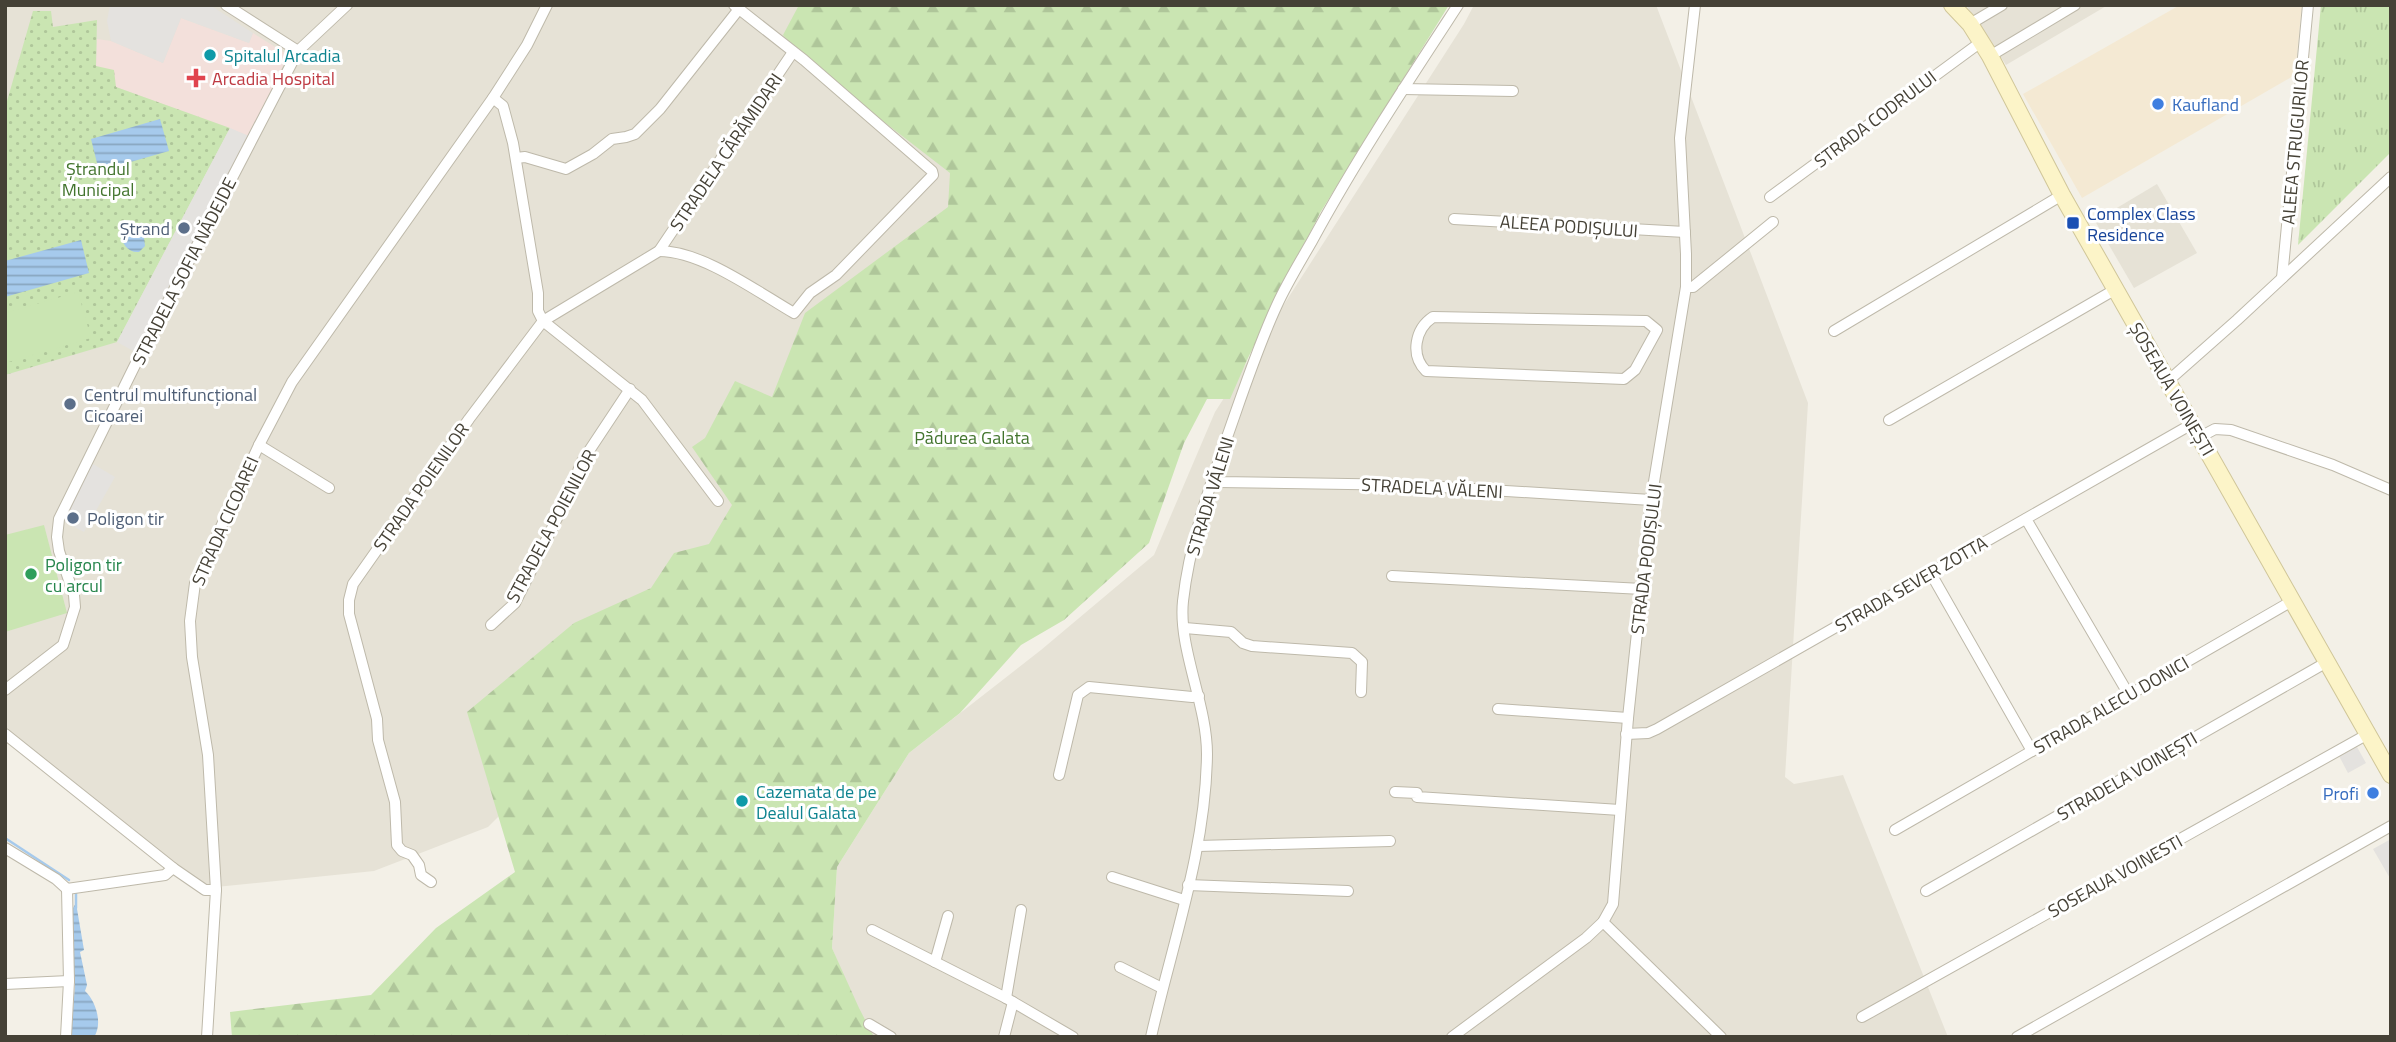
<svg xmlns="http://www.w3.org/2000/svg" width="2396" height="1042" viewBox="0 0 2396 1042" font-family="'Titillium Web',sans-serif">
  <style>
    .residential { fill: #e6e2d6 }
    .commercial { fill: #f4e9d3 }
    .medical { fill: #f3e0db }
    .grass { fill: url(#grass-tufts) }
    .forest { fill: url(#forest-firs) }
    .park { fill: url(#park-dots) }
    .pitch { fill: #cae5b2 }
    .parking { fill: #e4e2df }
    .water { fill: url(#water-rules) }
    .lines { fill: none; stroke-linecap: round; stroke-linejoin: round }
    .stream { stroke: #a6caec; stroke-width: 2.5 }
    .street-casing { stroke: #beb9aa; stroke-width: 12 }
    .secondary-casing { stroke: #d0c699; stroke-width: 18 }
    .street { stroke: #fff; stroke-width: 10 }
    .secondary { stroke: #fcf4c8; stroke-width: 16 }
    .culture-dot { fill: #0f9aa8; stroke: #fff; stroke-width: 2.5 }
    .health-dot { fill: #e0444e; stroke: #fff; stroke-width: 2.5 }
    .shop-dot { fill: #3f7fe0; stroke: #fff; stroke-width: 2.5 }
    .transit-dot { fill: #1a4fb4; stroke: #fff; stroke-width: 2.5 }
    .service-dot { fill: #5c6f8a; stroke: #fff; stroke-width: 2.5 }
    .leisure-dot { fill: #2e9e5b; stroke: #fff; stroke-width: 2.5 }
    .labels { text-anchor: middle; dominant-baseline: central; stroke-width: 6; stroke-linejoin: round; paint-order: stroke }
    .culture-label { font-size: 18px; fill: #0d838f; stroke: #fff; text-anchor: start }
    .health-label { font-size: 18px; fill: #be3a42; stroke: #fff; text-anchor: start }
    .shop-label { font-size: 18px; fill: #366cbe; stroke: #fff; text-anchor: start }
    .street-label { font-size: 18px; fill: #454136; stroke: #fff }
    .park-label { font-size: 18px; fill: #42742d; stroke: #fff }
    .transit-label { font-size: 18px; fill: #164399; stroke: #fff; text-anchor: start }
    .service-label { font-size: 18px; fill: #4e5e75; stroke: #fff; text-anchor: start }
    .leisure-label { font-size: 18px; fill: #27864d; stroke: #fff; text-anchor: start }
  </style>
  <defs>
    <pattern id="grass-tufts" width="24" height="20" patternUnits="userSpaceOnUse" patternTransform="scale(1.75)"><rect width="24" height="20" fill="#cae5b2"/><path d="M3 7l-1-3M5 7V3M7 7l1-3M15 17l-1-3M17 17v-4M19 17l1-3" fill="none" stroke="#afc69a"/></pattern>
    <pattern id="forest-firs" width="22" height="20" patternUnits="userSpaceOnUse" patternTransform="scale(1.75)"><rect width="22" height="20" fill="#cae5b2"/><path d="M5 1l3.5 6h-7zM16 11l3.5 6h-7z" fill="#afc69a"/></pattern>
    <pattern id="park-dots" width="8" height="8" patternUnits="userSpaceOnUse" patternTransform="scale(1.75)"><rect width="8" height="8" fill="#cae5b2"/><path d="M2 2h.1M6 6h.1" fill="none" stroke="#afc69a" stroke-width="1.8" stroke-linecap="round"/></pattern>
    <pattern id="water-rules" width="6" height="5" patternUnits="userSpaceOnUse" patternTransform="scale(1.75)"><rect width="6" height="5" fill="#a6caec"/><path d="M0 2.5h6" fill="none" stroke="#89a6c0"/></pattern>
  </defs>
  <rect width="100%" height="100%" fill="#f3f0e7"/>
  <!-- residential -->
  <g class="residential">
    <path d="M5,5H1157L896,419L488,827L374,871L206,888L5,740Z"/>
    <path d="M1474,5H1656L1808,403L1785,777L1794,784L1843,775L1948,1037H870L832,948L837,867L909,753L1041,650L1154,555L1215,412L1464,24Z"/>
    <path d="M1966,5H2108L2006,65Z"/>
    <path d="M2157,184L2197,253L2134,288L2095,221Z"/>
  </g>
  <!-- commercial -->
  <path class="commercial" d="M2180,5H2302L2295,75L2082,198L2023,94Z"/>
  <!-- medical -->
  <path class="medical" d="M181,18L249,43L253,33L288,55L249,136L116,87L96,66L97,39L111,41L163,63Z"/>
  <!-- grass -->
  <path class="grass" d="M2321,5H2391V152L2298,245Z"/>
  <!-- forest -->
  <path class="forest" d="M799,5H1449L1320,213L1248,358L1230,399H1207L1184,443L1149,543L1064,620L1021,645L960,713L909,753L837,867L832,948L859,1008L874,1037H232L230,1012L371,995L436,928L515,872L467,712L574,623L651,588L674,553L709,544L732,505L692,447L705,438L735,381L772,397L805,313L948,207L950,173L804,60L783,35Z"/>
  <!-- park -->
  <path class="park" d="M33,11H51L53,27L97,20L96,66L114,70L116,87L230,128L117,342L5,375V108Z"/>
  <!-- pitch -->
  <g class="pitch">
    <path d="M78,292L91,338L5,363V313Z"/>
    <path d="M44,525L67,613L5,632V535Z"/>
  </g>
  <!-- parking -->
  <g class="parking">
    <path d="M110,5H210L253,33L249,43L181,18L163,63L111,41L107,21Z"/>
    <path d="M230,128L249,136L135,352L117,342Z"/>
    <path d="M88,461L115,477L84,532L59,519Z"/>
    <path d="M2357,747L2366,763L2348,773L2339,756Z"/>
    <path d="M2391,839V880L2373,849Z"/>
  </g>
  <!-- water -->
  <g class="water">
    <path d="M160,119L169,151L99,171L91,139Z"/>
    <path d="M135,224L145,228L147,234L144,238L145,246L139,252C128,253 122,244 120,233L123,229H127Z"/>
    <path d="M81,240L89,273L5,297V261Z"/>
    <path d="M76,903L84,950L80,952L87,985L85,991C96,1001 103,1024 94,1037H71L75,984L70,913Z"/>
  </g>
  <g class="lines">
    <!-- stream -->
    <g class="stream">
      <path d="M5,838L69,880"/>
      <path d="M76,892V908"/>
    </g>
    <defs>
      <g id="street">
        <path d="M226,5L298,51"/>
        <path d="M1970,24L2002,5"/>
        <path d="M1990,56L2075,5"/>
        <path d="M1403,89L1513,91"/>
        <path d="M493,98L503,106L513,143L538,293V311L543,321L642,400L718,501"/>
        <path d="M516,158L525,157L566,169L593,154L612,139L626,137L635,134L660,109L739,9"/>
        <path d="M1770,197L1981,42"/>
        <path d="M1454,219L1685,232"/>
        <path d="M659,251C702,251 756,291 794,313L810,293L836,275L933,175L932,171L804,60L734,5"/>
        <path d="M2282,278L2308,5"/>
        <path d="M1686,287H1693L1773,222"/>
        <path d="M1433,317L1646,321L1657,330L1635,370L1624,379L1426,371C1410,355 1415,329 1433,317Z"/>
        <path d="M1834,331L2062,195"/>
        <path d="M2168,381L2237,320L2391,177"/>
        <path d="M1889,420L2116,289"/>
        <path d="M2200,437L2215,429L2231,430L2333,465L2391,490"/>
        <path d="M259,445L329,488"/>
        <path d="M1212,480L1218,482L1410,485L1651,500"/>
        <path d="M2026,519L2129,695"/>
        <path d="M1930,572L2032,751"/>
        <path d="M1392,576L1642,589"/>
        <path d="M491,625L515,603L572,488L581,463L630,389"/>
        <path d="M1185,628L1231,632L1243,643L1252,646L1352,653L1362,662L1361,692"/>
        <path d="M5,690L63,645L75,607L74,595L59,551L57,537L59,519L136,363L298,51L347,5"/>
        <path d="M1498,709L1628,718"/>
        <path d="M5,734L173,868"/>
        <path d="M1626,734L1648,733L1657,729L2192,424"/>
        <path d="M1059,775L1078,695L1089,687L1192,697L1199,696"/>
        <path d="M1395,792L1417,793V797L1620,810"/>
        <path d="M1895,830L2292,601"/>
        <path d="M1198,846L1390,841"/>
        <path d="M5,848L56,879L67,889"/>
        <path d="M1112,877L1184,900"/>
        <path d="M431,882L421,875L419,865L412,855L402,851L397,845L395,802L378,740L377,719L349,614V600L353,584L469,419L543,321L659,251L793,52"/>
        <path d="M1188,885L1348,891"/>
        <path d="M67,889L165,875L173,868L205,890H216"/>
        <path d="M1926,891L2327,662"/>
        <path d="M1603,922L1721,1037"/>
        <path d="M872,930L1006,998L1073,1037"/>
        <path d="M935,962L948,916"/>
        <path d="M1120,967L1162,988"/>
        <path d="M5,984L69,981"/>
        <path d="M1006,998L1021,910"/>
        <path d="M1862,1017L2368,734"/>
        <path d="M869,1024L891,1037"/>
        <path d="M66,1037L69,981L67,889"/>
        <path d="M207,1037L216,890L208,755L192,657L190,621L195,583L259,445L292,382L493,98L527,45L547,5"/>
        <path d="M1004,1037L1013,1002"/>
        <path d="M1151,1037C1172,944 1206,850 1207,754C1207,704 1178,648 1183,601C1189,546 1208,491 1226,440C1242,395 1257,348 1277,305C1287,283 1300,262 1312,241C1356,160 1407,83 1458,5"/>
        <path d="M1452,1037L1586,938L1603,922L1613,904L1628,718L1651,500L1686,287V254L1680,138L1695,5"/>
        <path d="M2017,1037L2391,826"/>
      </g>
      <path id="secondary" d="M1952,5L1970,24L1990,56L2062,195L2391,775"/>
    </defs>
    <!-- street casing -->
    <use href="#street" class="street-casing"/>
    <!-- secondary casing -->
    <use href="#secondary" class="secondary-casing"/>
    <!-- street -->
    <use href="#street" class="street"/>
    <!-- secondary -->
    <use href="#secondary" class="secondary"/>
  </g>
  <!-- markers -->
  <g class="culture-dot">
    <circle cx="210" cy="55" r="7"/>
    <circle cx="742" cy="801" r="7"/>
  </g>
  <path class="health-dot" d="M192.5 67.5h7v7h7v7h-7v7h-7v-7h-7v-7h7z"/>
  <g class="shop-dot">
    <circle cx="2158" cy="104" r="7"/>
    <circle cx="2373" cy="793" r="7"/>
  </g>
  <rect class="transit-dot" x="2066" y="216" width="14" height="14" rx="3.5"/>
  <g class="service-dot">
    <circle cx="184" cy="228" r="7"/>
    <circle cx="70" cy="404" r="7"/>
    <circle cx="73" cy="518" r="7"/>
  </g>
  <circle class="leisure-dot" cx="31" cy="574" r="7"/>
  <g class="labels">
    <!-- culture labels -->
    <g class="culture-label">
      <text x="224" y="55">Spitalul Arcadia</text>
      <text x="756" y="791">Cazemata de pe<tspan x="756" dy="21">Dealul Galata</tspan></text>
    </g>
    <!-- health labels -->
    <g class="health-label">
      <text x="212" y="78">Arcadia Hospital</text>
    </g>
    <!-- shop labels -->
    <g class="shop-label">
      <text x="2172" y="104">Kaufland</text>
      <text x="2359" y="793" text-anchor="end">Profi</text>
    </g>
    <!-- street labels -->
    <g class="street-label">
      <text transform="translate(1875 119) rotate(-37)">STRADA CODRULUI</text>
      <text transform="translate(2295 142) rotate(-85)">ALEEA STRUGURILOR</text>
      <text transform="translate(726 152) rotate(-56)">STRADELA CĂRĂMIDARI</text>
      <text transform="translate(1569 226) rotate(4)">ALEEA PODIȘULUI</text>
      <text transform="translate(184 271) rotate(-63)">STRADELA SOFIA NĂDEJDE</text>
      <text transform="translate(2172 389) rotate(60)">ȘOSEAUA VOINEȘTI</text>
      <text transform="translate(421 487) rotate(-55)">STRADA POIENILOR</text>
      <text transform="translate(1432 488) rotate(3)">STRADELA VĂLENI</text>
      <text transform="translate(1210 496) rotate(-73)">STRADA VĂLENI</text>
      <text transform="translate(225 521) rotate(-66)">STRADA CICOAREI</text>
      <text transform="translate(551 526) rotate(-62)">STRADELA POIENILOR</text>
      <text transform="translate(1646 559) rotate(-83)">STRADA PODIȘULUI</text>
      <text transform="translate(1911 584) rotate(-30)">STRADA SEVER ZOTTA</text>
      <text transform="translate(2111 705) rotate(-30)">STRADA ALECU DONICI</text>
      <text transform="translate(2127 776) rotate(-30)">STRADELA VOINEȘTI</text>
      <text transform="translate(2115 876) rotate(-29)">SOSEAUA VOINESTI</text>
    </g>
    <!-- park labels -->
    <g class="park-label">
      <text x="98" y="168">Ștrandul<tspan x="98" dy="21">Municipal</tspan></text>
      <text x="972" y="437">Pădurea Galata</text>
    </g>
    <!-- transit labels -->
    <g class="transit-label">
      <text x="2087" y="213">Complex Class<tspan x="2087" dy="21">Residence</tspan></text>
    </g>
    <!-- service labels -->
    <g class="service-label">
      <text x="170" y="228" text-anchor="end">Ștrand</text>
      <text x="84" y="394">Centrul multifuncțional<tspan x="84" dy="21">Cicoarei</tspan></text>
      <text x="87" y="518">Poligon tir</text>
    </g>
    <!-- leisure labels -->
    <g class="leisure-label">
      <text x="45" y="564">Poligon tir<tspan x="45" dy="21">cu arcul</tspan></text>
    </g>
  </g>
  <!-- border -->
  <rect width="2396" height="1042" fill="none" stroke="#454136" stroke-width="14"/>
</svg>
